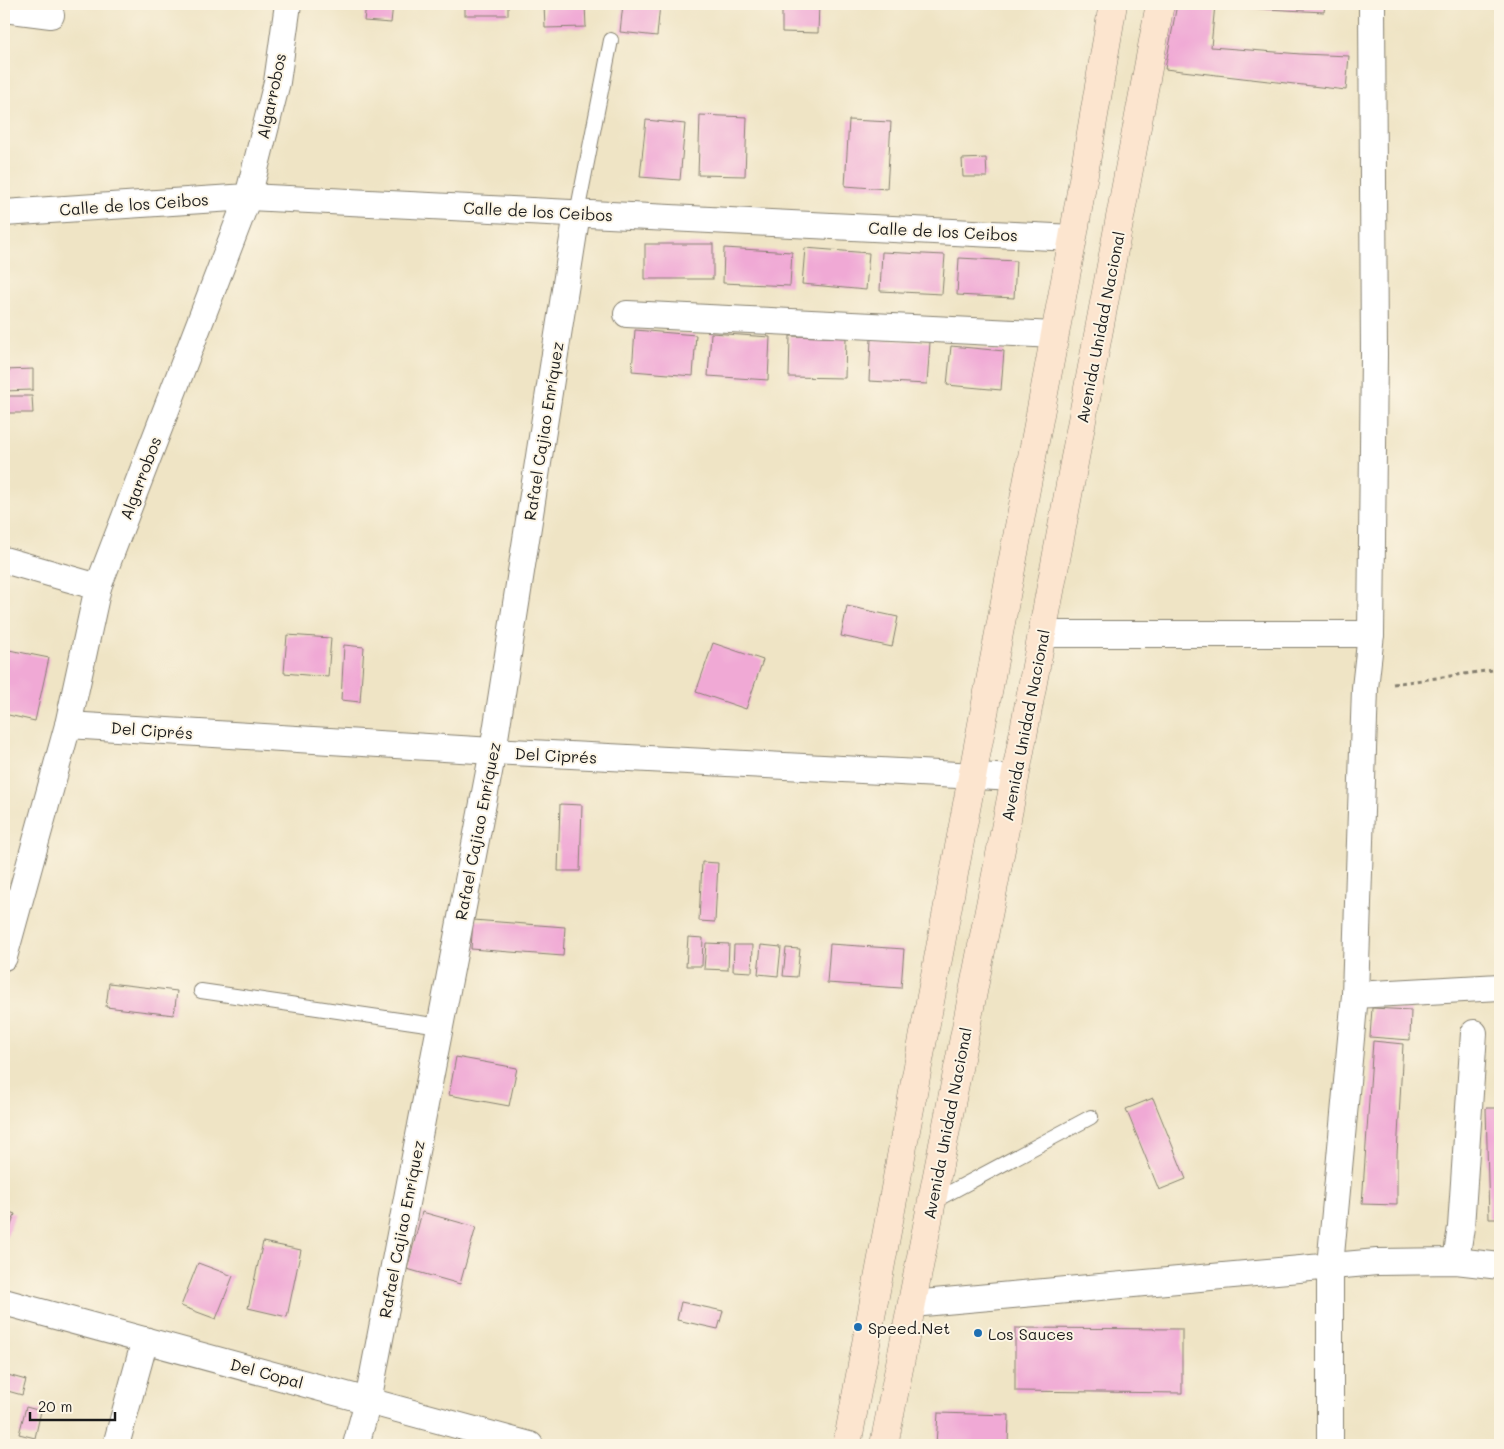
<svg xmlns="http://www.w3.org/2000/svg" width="1504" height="1449" viewBox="0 0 1504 1449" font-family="Mali,sans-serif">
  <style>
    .building { fill: #f0a9d5 }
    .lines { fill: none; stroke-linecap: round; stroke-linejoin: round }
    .service-casing { stroke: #868070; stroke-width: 16 }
    .minor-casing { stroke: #868070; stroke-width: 28 }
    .secondary-casing { stroke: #868070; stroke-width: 29 }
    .path { stroke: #868070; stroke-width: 3; stroke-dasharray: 4 4; stroke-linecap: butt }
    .service { stroke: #fff; stroke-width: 14 }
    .minor { stroke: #fff; stroke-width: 26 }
    .secondary { stroke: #fce5cf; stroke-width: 28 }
    .poi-dot { fill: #1f6fb2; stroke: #fcf5e5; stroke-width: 2 }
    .labels { text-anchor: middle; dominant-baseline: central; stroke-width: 4; stroke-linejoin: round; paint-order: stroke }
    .street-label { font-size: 16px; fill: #1c1c1c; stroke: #fcf5e5 }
    .poi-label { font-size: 16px; fill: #1c1c1c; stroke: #fcf5e5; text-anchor: start }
  </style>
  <rect width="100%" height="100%" fill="#fcf5e5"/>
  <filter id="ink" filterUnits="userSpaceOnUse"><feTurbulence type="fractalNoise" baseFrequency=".02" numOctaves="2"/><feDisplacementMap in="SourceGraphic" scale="10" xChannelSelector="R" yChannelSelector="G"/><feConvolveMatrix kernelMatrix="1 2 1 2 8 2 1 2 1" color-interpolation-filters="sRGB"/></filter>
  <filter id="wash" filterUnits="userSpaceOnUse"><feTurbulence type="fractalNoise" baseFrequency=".0096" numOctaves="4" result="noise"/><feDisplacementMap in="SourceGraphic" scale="20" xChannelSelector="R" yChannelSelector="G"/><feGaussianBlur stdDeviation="1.12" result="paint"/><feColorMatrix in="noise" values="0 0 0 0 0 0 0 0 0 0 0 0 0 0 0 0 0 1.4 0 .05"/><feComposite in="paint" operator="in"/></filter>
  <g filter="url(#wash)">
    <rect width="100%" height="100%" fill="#efe4c5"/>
    <g id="blocks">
      <!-- building -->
      <g class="building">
        <path d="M366,4H393L391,23L364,21Z"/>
        <rect x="465" y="4" width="43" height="11"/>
        <path d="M544,4H585L586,27L545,28Z"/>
        <path d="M623,4H660L657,36L620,32Z"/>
        <path d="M782,4H819L818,33L782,32Z"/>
        <path d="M1177,4H1215L1211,47L1301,54L1349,56L1346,90L1165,69Z"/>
        <path d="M1246,4H1325L1324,12L1246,8Z"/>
        <path d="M700,115L747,117L745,176L698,175Z"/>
        <path d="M646,120L685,124L680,180L640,177Z"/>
        <path d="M849,120L891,122L887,189L845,186Z"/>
        <path d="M986,158L987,177H963L962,159Z"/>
        <rect x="645" y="244" width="68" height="35"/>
        <path d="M724,248L792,252L790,286L723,283Z"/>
        <path d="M805,248L869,253L866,290L802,284Z"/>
        <path d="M882,252L945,255L942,294L880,291Z"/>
        <path d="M959,258L1016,261L1014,298L957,295Z"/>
        <path d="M635,330L696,335L693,376L632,371Z"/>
        <path d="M711,333L770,337L768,380L708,376Z"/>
        <path d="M790,336L846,338L845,378L789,377Z"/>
        <path d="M871,339L930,342L927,384L869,381Z"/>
        <path d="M951,346L1004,351L1001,390L947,385Z"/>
        <path d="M33,369V390L4,391V370Z"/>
        <path d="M4,396H32L33,413H4Z"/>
        <path d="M847,606L898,617L892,647L841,636Z"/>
        <path d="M287,635L331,638L328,677L284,673Z"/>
        <path d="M713,643L763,660L746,709L696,692Z"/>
        <path d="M344,645L364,647L360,702L341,700Z"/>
        <path d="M4,649L49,658L35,721L4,714Z"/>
        <path d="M560,804L582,805L580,871H558Z"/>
        <path d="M702,862L718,863L715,922L699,921Z"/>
        <path d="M473,920L565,927L563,956L471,949Z"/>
        <path d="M688,937L703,938L702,966H686Z"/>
        <path d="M706,943L729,944L728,970L704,969Z"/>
        <path d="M830,944L904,949L901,988L827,983Z"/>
        <path d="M734,945H753L752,972L733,971Z"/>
        <path d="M761,945L781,947L778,976L758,974Z"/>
        <path d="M786,948L800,949L797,977L783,976Z"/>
        <path d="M109,983L177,991L174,1015L106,1007Z"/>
        <path d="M1372,1008L1411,1010L1410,1040L1370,1037Z"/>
        <path d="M1373,1041L1403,1044L1397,1154V1205L1362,1204Z"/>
        <path d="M456,1057L517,1068L509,1106L449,1095Z"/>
        <path d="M1153,1098L1186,1179L1159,1190L1126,1109Z"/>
        <path d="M1486,1108H1500V1219H1489Z"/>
        <path d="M4,1210L15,1214L4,1245Z"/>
        <path d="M422,1212L476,1227L460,1284L407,1269Z"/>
        <path d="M263,1242L301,1250L287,1317L248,1308Z"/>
        <path d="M198,1263L233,1276L216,1319L181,1306Z"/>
        <path d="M681,1302L723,1311L718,1329L677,1320Z"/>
        <path d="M1015,1328L1182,1329V1393L1015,1391Z"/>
        <path d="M4,1374L26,1380L22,1395L4,1390Z"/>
        <path d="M26,1407L41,1411L35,1438L19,1434Z"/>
        <path d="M938,1413L1009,1415L1008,1445H936Z"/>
      </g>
    </g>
  </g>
  <g filter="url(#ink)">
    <use href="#blocks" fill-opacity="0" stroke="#868070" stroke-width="1"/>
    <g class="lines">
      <defs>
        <g id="service">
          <path d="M577,213L611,40"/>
          <path d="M201,991L440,1026"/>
          <path d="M932,1202L1091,1117"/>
        </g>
        <g id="minor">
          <path d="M4,9L51,15"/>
          <path d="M4,213L248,197L1073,238"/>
          <path d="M627,314L1054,335"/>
          <path d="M4,560L98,587"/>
          <path d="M1042,634H1371"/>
          <path d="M68,725L493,751L1015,778"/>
          <path d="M4,957L68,725L98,587L248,197L277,82L288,4"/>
          <path d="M1355,995L1500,987"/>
          <path d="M1456,1261L1461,1227L1474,1033"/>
          <path d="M4,1302L530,1445"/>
          <path d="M912,1304L1377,1262L1456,1261L1500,1266"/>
          <path d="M116,1445L145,1340"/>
          <path d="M356,1445L368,1401L493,751L577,213"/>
          <path d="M1330,1445V1266L1355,995L1365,688L1371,634L1374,354L1372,4"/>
        </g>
        <g id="secondary">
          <path d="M847,1445L1073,238L1113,4"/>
          <path d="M884,1445L1015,778L1160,4"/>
        </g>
      </defs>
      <!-- service casing -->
      <use href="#service" class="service-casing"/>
      <!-- minor casing -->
      <use href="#minor" class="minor-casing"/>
      <!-- secondary casing -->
      <use href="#secondary" class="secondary-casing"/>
      <!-- path -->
      <path class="path" d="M1393,684L1500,669"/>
      <!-- service -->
      <use href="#service" class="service"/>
      <!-- minor -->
      <use href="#minor" class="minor"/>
      <!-- secondary -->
      <use href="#secondary" class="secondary"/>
    </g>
  </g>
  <!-- markers -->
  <g class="poi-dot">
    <circle cx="858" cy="1327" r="5"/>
    <circle cx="978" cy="1333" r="5"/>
  </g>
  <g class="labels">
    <!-- street labels -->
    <g class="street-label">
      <text transform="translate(271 96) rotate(-78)">Algarrobos</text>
      <text transform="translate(134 204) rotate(-4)">Calle de los Ceibos</text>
      <text transform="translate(538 211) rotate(3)">Calle de los Ceibos</text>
      <text transform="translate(943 231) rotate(3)">Calle de los Ceibos</text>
      <text transform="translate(1100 327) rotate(-79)">Avenida Unidad Nacional</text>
      <text transform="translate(543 431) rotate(-81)">Rafael Cajiao Enríquez</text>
      <text transform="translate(140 478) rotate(-69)">Algarrobos</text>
      <text transform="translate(1025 725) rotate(-79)">Avenida Unidad Nacional</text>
      <text transform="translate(152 730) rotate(4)">Del Ciprés</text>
      <text transform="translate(556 755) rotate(3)">Del Ciprés</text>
      <text transform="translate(477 831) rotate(-79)">Rafael Cajiao Enríquez</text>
      <text transform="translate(947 1123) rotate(-79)">Avenida Unidad Nacional</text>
      <text transform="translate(401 1229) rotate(-79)">Rafael Cajiao Enríquez</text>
      <text transform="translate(267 1373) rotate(15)">Del Copal</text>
    </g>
    <!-- poi labels -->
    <g class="poi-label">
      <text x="868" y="1327">Speed.Net</text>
      <text x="988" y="1333">Los Sauces</text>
    </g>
  </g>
  <!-- margin -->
  <rect width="1504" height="1449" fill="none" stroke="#fcf5e5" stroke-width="20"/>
  <!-- scale -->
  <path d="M30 1412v8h85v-8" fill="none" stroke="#1c1c1c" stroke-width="2.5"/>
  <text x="38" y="1412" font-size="15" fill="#1c1c1c" stroke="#fcf5e5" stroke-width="4" paint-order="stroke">20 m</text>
</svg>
